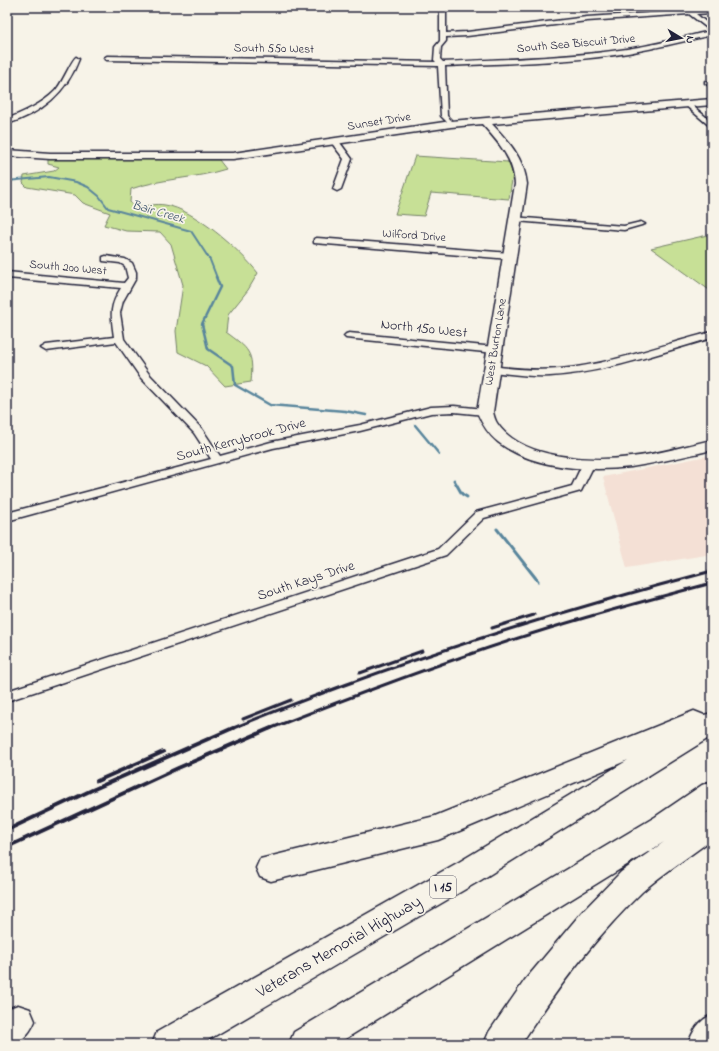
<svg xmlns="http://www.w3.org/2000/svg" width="719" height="1051" viewBox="0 0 719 1051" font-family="'Indie Flower',sans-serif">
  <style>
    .built { fill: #f4e0d5 }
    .green { fill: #c7e096; stroke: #748168 }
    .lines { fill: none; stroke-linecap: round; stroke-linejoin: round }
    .stream-far2 { stroke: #59859c; stroke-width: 2 }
    .stream-far1 { stroke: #59859c; stroke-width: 2.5 }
    .stream { stroke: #59859c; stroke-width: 3 }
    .street-casing { stroke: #22223b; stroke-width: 3 }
    .secondary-casing { stroke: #22223b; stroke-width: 3 }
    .highway-casing { stroke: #22223b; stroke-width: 3 }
    .street { fill: #f7f3e8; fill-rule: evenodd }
    .secondary { fill: #f7f3e8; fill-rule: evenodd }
    .highway { fill: #f7f3e8; fill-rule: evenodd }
    .rail-far1 { stroke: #22223b; stroke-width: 3 }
    .rail { stroke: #22223b; stroke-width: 4 }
    .labels { text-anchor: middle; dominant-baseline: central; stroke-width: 3.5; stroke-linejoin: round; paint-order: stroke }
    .far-street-label { font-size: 12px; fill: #22223b; stroke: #f7f3e8 }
    .far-water-label { font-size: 13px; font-style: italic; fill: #3d546c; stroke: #f7f3e8 }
    .shield { fill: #f7f3e8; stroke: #62616f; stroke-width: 1 }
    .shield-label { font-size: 13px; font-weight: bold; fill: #22223b }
    .street-label { font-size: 14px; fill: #22223b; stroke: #f7f3e8 }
    .near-street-label { font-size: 17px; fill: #22223b; stroke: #f7f3e8 }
  </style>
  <rect width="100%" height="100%" fill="#f7f3e8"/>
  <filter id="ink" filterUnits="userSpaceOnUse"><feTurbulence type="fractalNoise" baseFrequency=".025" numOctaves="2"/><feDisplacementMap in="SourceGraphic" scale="8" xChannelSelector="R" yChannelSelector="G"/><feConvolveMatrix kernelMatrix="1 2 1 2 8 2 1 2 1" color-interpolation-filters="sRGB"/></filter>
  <g filter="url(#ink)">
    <!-- built -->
    <path class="built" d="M712,455V554L627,568L603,477Z"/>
    <!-- green -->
    <g class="green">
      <path d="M415,156L508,162L513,174L509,199L431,193L424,216L395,214Z"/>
      <path d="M48,159L219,160L226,169C195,179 162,178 131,189L130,202L134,207C143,207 155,203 165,205C194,209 240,250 258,273L248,290L228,315L226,332C249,349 254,352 251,382L225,386L206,366L178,352L176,331L183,285L171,244L160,232L126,231L104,225L110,213L83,203L75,195L27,187L23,183L24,176L54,171L59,167L48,164Z"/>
      <path d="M712,234V292L651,248Z"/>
    </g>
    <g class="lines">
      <!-- stream-far2 -->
      <path class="stream-far2" d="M7,181L49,177L76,182L88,187L99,196L108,208L191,231L210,260L217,278"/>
      <!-- stream-far1 -->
      <g class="stream-far1">
        <path d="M216,277L220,287L202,324L208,349L233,366L235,385L270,405L345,411L366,415"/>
        <path d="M415,425L439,454"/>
      </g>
      <!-- stream -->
      <g class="stream">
        <path d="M454,480L462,494L467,497"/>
        <path d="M497,529L538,581"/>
      </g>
      <defs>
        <g id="street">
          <path d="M440,7H446V33L467,32L587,17L712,9V13L696,14L712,27V35C684,41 656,48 628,53C568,63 506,63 445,66L447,116L455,124L451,126L441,116L438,66L107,60L104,58L107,56L436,62L434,60L435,47L440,41ZM689,14L711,31C683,37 655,45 627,49C566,58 505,59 443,62L440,59L441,47L446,41V37L467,36L587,21Z"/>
          <path d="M76,57L79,59C67,92 41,114 7,124V119C24,112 42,104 55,91C62,84 72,59 76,57Z"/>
          <path d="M705,81L712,83V88L705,83Z"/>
          <path d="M685,103H689L712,122V128L685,105Z"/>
          <path d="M332,140H338L352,159L341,189L337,191L333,189L344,159L331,142Z"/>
          <path d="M513,217L624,226L641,222L645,224L624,230L516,221L512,219Z"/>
          <path d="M317,238L510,253L514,256L510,259L314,243V239Z"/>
          <path d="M106,256L125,259L132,263L136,272V278L123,301L120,313L124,339L149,374L202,429L220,456L271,442L360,425L431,407L454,406L485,409L490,412L485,415L454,412L431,413L360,431L273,448L7,521V513L211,459L194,433L141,378L116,342L46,351L41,348L46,345L114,337C111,315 109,307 121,288L7,278V272L124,283L128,278L125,266L120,263L103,261V257Z"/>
          <path d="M712,332V338C659,353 605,373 550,376C531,377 511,374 492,372L487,369L492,366C514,369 537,371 560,369C612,364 661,345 712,332Z"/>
          <path d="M349,333L495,347L500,350L495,353L346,338L344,336L346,334Z"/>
          <path d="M589,460L595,463L581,491L484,518L446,555L7,701V691L438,549L476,512L572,486L583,463Z"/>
        </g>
        <g id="secondary">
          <path d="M712,99V105L492,124C509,142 524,158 527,184L493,412C494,416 495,420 497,423C521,460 593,462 631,457C658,454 685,446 712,440V450C685,456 658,463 631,467C589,472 533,469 498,442C488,434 482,424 477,412L515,184C513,158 499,143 482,124L451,127L233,159H50L7,156V150L50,153H233L451,121Z"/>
          <path d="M712,1015V1044H688C693,1031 699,1020 712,1015Z"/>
        </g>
        <g id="highway">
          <path d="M694,711L704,715L712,713V736L481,880L201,1044H152L157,1032L459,862L628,760L438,840L271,881L260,877L256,868L260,859L435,816Z"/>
          <path d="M712,781V808L706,813L712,811V839C689,857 663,873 642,892C595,937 556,990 521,1044H484L489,1032L525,980L582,912L621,872L664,842L337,1044H289L294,1032L655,817L702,785Z"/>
          <path d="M18,1005L30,1009L35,1021C30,1033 21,1044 7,1044V1009Z"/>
        </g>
      </defs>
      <!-- street casing -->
      <use href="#street" class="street-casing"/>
      <!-- secondary casing -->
      <use href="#secondary" class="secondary-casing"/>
      <!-- highway casing -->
      <use href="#highway" class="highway-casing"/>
      <!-- street -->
      <use href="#street" class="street"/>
      <!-- secondary -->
      <use href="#secondary" class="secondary"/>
      <!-- highway -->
      <use href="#highway" class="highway"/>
      <!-- rail-far1 -->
      <g class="rail-far1">
        <path d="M492,628L534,615"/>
        <path d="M360,673L422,651"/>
        <path d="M243,719L291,700"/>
        <path d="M231,729C387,665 548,614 712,571"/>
        <path d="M269,729C355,695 442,662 531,634C591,615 651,599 712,583"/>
      </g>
      <!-- rail -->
      <g class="rail">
        <path d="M97,781L163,752"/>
        <path d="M7,830L92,790L233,728"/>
        <path d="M7,847L178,768L271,728"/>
      </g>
    </g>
  </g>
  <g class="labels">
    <!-- far-street labels -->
    <g class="far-street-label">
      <text transform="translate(576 44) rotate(-5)">South Sea Biscuit Drive</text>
      <text transform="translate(274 49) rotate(1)">South 550 West</text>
      <text transform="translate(379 122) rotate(-9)">Sunset Drive</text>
      <text transform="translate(414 236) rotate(4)">Wilford Drive</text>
      <text transform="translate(68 268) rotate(5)">South 200 West</text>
      <text transform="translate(496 342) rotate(-81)">West Burton Lane</text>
    </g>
    <!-- far-water labels -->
    <g class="far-water-label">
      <text transform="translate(158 212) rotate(16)">Bair Creek</text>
    </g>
    <!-- shield labels -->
    <rect class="shield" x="430" y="876" width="26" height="22" rx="3"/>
    <g class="shield-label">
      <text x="443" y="887">I 15</text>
    </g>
    <!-- street labels -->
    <g class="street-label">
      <text transform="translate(424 329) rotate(6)">North 150 West</text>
      <text transform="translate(241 440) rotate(-15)">South Kerrybrook Drive</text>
      <text transform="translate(306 581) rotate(-18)">South Kays Drive</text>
    </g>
    <!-- near-street labels -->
    <g class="near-street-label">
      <text transform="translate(339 947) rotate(-30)">Veterans Memorial Highway</text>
    </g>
  </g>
  <!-- margin -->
  <rect width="719" height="1051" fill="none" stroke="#f7f3e8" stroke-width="24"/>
  <rect x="12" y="12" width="695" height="1027" fill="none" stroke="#22223b" stroke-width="1.5" filter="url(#ink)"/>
  <!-- north arrow -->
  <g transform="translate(681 38) rotate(100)" stroke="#f7f3e8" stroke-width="3" paint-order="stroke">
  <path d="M0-3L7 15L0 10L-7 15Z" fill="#22223b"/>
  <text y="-6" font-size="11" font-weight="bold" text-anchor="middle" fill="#22223b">N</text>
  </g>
</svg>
